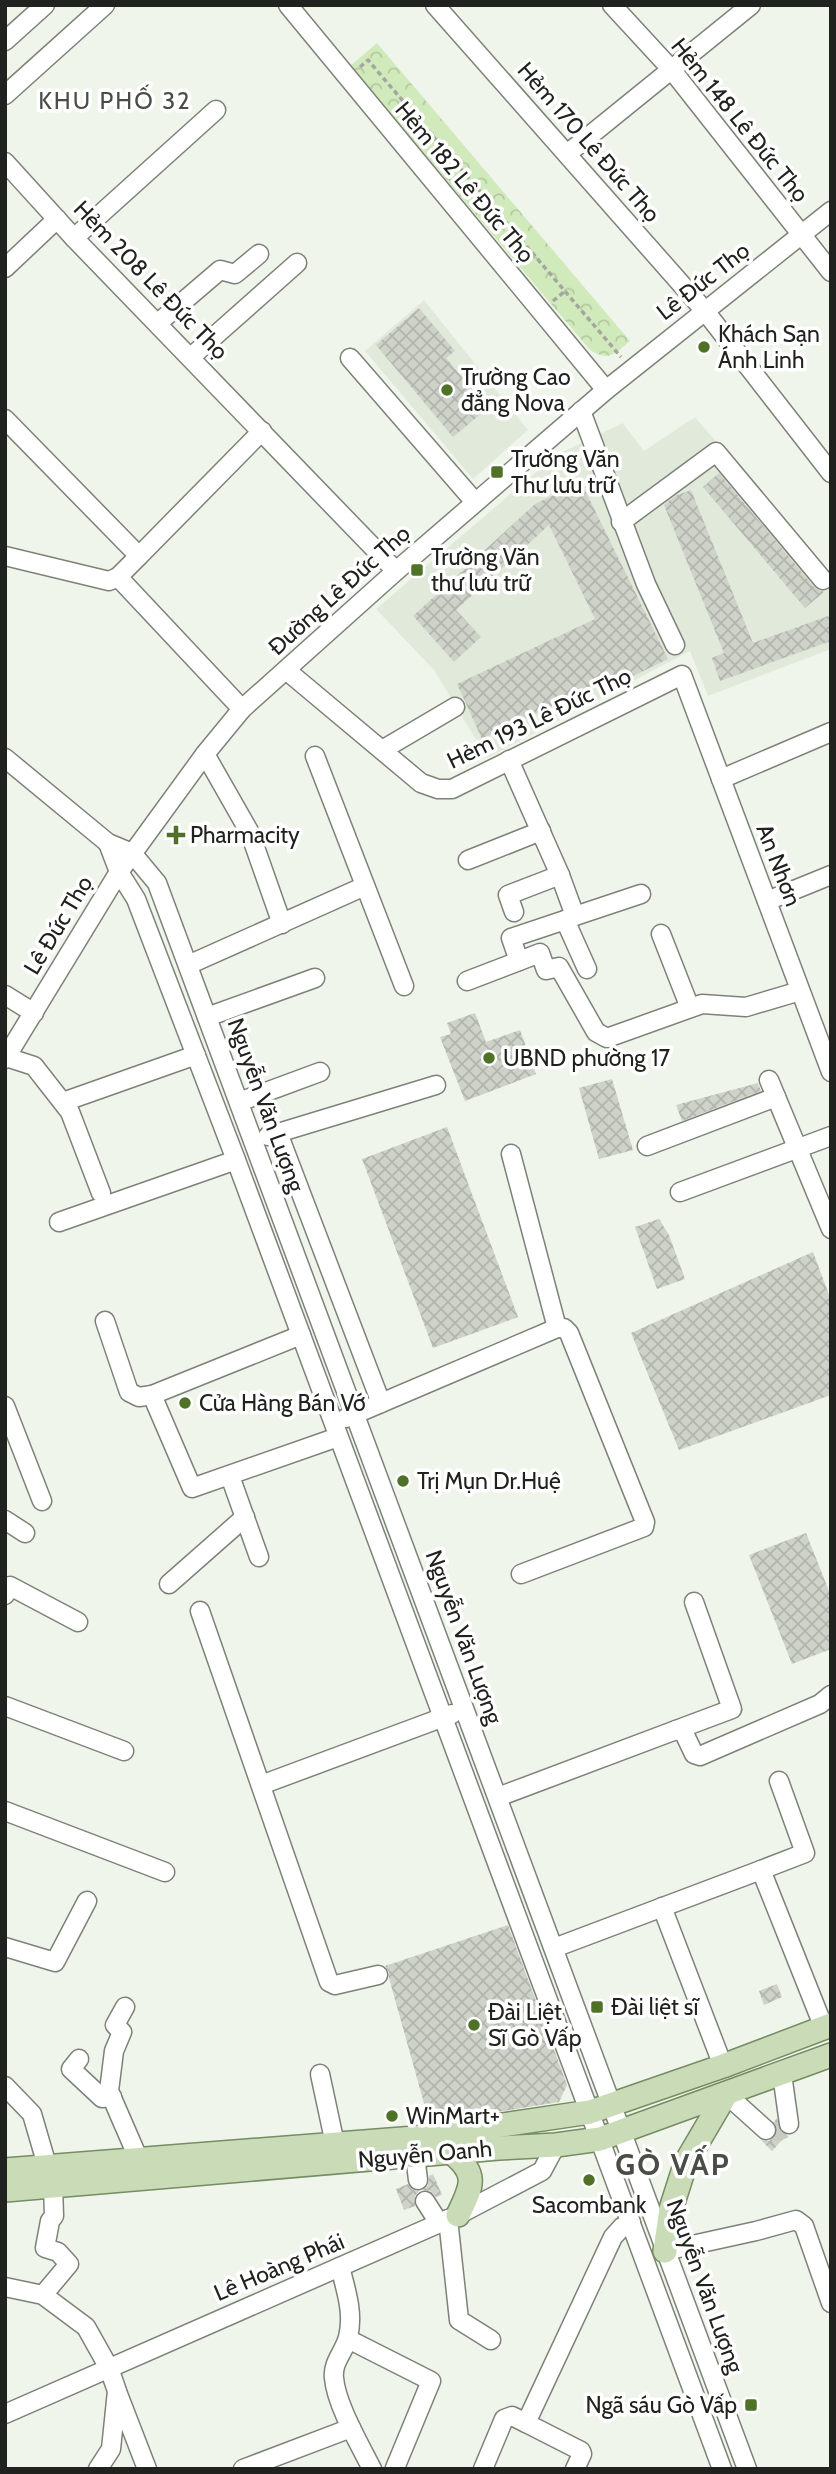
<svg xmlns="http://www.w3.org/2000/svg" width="836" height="2474" viewBox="0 0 836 2474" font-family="Cabin,sans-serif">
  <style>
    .built { fill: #e1eada }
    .park { fill: url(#park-crowns) }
    .building { fill: url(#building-cross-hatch) }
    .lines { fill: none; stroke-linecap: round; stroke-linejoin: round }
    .minor-tunnel { stroke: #c6cbc3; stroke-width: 18; stroke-dasharray: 18 9; stroke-linecap: butt }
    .minor-casing { stroke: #7d8279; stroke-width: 21 }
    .major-casing { stroke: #768c63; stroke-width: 26 }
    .path { stroke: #a3a7a0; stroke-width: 3.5; stroke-dasharray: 5 3.5; stroke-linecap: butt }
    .minor { stroke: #fff; stroke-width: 18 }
    .major { stroke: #c9dcb7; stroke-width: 23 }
    .poi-dot { fill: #4f7128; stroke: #fff; stroke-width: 2.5 }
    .labels { text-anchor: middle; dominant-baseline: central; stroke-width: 7; stroke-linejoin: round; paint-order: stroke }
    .street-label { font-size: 23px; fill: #20221f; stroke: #fff }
    .poi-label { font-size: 23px; fill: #20221f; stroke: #fff; text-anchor: start }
    .neighbourhood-label { font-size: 24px; letter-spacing: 2px; fill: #494d46; stroke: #fff }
    .district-label { font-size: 30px; font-weight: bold; letter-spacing: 2px; fill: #494d46; stroke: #fff }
  </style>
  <defs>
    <pattern id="park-crowns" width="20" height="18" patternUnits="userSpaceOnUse" patternTransform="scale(1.75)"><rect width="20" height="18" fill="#d1eabb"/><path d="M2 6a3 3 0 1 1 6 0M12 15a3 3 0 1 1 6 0" fill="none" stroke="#b3c8a0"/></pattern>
    <pattern id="building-cross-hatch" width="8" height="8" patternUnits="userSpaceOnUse" patternTransform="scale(1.75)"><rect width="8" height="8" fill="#ced3ca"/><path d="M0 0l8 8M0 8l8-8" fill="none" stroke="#b1b5ad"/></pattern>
  </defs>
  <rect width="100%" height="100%" fill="#f0f5ec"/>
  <!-- built -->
  <g class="built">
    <path d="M424,300L528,430L473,479L365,351Z"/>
    <path d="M695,417L831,576V649L708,696L690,651L487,758L434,670L376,609L556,455L623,423L644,451Z"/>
  </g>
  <!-- park -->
  <path class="park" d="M377,43L630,341C614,354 610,362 590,350L350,66Z"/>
  <!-- building -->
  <g class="building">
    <path d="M419,308L455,351L446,358L488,408L453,437L376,345Z"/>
    <path d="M719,473L814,587L824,592L805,608L703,487Z"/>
    <path d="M581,482L668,659L625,680L622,673L482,739L457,684L595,619L549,525L456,610L481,637L454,662L413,616L535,504Z"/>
    <path d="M691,490L753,643L831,615V641L720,681L712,658L724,653L664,505L675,496Z"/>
    <path d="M475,1013L486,1042L520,1030L536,1074L465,1101L440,1037L451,1034L447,1023Z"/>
    <path d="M612,1079L633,1150L599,1159L579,1088Z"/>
    <path d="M758,1083L761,1091L682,1121L676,1105Z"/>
    <path d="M447,1127L518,1317L433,1348L362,1159Z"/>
    <path d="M659,1219L669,1235L685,1279L657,1289L635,1227Z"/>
    <path d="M813,1252L831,1300V1395L679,1450L631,1333Z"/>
    <path d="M806,1533L831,1596V1649L792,1664L749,1555Z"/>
    <path d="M508,1925L567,2085L559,2102L497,2112L427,2114L389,1978V1972L385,1966Z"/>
    <path d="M777,1984L782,1997L764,2005L759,1991Z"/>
    <path d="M777,2118L780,2130L787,2135L772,2151L761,2140L769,2141L775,2137L777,2127L774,2122Z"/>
    <path d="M433,2174L442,2195L436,2197L430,2191L422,2190L428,2185L429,2176Z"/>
    <path d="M408,2184L413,2190L419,2191L415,2196V2206L404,2210L396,2189Z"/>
  </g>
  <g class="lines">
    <!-- minor-tunnel -->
    <path class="minor-tunnel" d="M766,2130C777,2132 782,2133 789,2124"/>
    <defs>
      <g id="minor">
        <path d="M288,5L606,390"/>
        <path d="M435,5L705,311L831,473"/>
        <path d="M612,5L671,69L831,272"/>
        <path d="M5,41L45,5"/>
        <path d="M5,95L105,5"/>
        <path d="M567,154L751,5"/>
        <path d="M5,162L74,238L396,571"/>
        <path d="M74,238L216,110"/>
        <path d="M5,268L57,219"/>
        <path d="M158,323L220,270L235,274L259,254"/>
        <path d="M191,357L297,263"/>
        <path d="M350,358L475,502"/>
        <path d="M581,411L646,584L675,645"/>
        <path d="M5,419L139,556L118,577L242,709"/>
        <path d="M621,522L716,452L823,580"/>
        <path d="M5,556L109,581L118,577"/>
        <path d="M139,556L262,431"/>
        <path d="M286,670L421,783L438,789H452L682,675L831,1072"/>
        <path d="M382,750L455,707"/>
        <path d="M205,754L250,833L282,924"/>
        <path d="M315,756L404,986"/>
        <path d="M5,758L108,843L132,853L157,883L747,2469"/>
        <path d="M509,760L560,875L575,916L565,920L587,969"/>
        <path d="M721,779L831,732"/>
        <path d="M108,843L119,872L136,899L236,1160L722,2469"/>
        <path d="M468,860L541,831"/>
        <path d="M767,901L831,875"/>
        <path d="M514,912L508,895L560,875"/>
        <path d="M575,916L641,894"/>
        <path d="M661,934L690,1008"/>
        <path d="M519,961L511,938L565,920"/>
        <path d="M188,965L365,886"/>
        <path d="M467,981L540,953L546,970L559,967L596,1032L607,1038L702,1004L746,1007L800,991"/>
        <path d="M5,995L34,1013"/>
        <path d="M207,1017L315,978"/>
        <path d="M6,1057L34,1066L70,1112L101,1193"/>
        <path d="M5,1059L119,872L205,754L242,709L396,571L606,390L831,211"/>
        <path d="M769,1080L831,1229"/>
        <path d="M63,1102L196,1055"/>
        <path d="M239,1102L320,1072"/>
        <path d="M278,1133L381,1403"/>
        <path d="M268,1136L436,1085"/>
        <path d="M647,1146L776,1097"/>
        <path d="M511,1154L557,1328"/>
        <path d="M680,1192L831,1136"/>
        <path d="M59,1222L236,1160"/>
        <path d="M105,1321L129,1392L139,1397L152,1395L301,1335"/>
        <path d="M152,1395L192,1488L338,1437"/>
        <path d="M5,1406L42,1501"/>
        <path d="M346,1418L557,1328H564L569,1333L645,1522L644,1527L521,1574"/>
        <path d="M230,1476L259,1557"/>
        <path d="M5,1520L25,1533"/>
        <path d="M169,1584L245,1517"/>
        <path d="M5,1595L10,1586L78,1622"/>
        <path d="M200,1611L329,1982L335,1985L378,1975"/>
        <path d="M5,1706L124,1751"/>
        <path d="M676,1730L732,1709L694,1602"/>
        <path d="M779,1781L805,1853L761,1870L824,2028"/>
        <path d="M261,1785L452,1714"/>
        <path d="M498,1797L676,1730L684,1733L694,1754L700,1756L820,1704L831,1695"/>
        <path d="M5,1811L165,1872"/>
        <path d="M662,1907L723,2066"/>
        <path d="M5,1947L55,1962L87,1901"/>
        <path d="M554,1948L761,1870"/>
        <path d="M125,2007L115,2025L122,2032L114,2051L109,2091L139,2160"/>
        <path d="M79,2059L71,2069L102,2098L112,2097"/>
        <path d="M320,2074L335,2144"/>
        <path d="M782,2074L789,2124"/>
        <path d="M5,2086L32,2114L53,2186L54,2216L50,2221L45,2248L58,2252L69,2264L43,2295"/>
        <path d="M726,2094L766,2130"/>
        <path d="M415,2155L418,2180"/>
        <path d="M425,2201L439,2223"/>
        <path d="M448,2219L459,2320L491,2340"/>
        <path d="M665,2251L756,2231L796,2220L804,2226L831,2303"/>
        <path d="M340,2267C346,2290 354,2314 348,2337C345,2351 332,2362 334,2378C336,2404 360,2445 372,2469"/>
        <path d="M5,2287L43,2295L86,2327L109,2368L117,2391L111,2449L98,2469"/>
        <path d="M348,2339L431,2381L395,2468"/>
        <path d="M118,2394L147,2469"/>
        <path d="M5,2414L458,2215L542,2171L556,2145"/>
        <path d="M526,2423L581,2451L582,2454L575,2469"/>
        <path d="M243,2469L351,2428"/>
        <path d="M483,2469L504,2419L512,2416L526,2423L613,2237L622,2227L631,2222"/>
      </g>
      <g id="major">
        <path d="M451,2152C479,2174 472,2186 458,2215"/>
        <path d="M5,2170L415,2138L590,2112L723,2066L831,2025"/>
        <path d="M5,2190L499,2148L556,2145L600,2139L831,2055"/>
        <path d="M665,2251L671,2209L686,2162L726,2094"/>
      </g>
    </defs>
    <!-- minor casing -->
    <use href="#minor" class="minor-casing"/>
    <!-- major casing -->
    <use href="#major" class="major-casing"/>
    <!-- path -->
    <g class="path">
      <path d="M360,67L368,60L621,357"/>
      <path d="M514,253L525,244"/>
      <path d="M553,301L565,291"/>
    </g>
    <!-- minor -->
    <use href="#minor" class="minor"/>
    <!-- major -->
    <use href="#major" class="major"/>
  </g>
  <!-- markers -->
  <g class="poi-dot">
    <circle cx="704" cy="347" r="7"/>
    <circle cx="447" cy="390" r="7"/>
    <rect x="490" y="465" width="14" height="14" rx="3.5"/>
    <rect x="410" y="563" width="14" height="14" rx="3.5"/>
    <path d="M172.5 824.5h7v7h7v7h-7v7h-7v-7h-7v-7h7z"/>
    <circle cx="489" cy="1058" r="7"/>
    <circle cx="185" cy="1403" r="7"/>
    <circle cx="403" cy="1481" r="7"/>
    <rect x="590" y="2000" width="14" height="14" rx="3.5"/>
    <circle cx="474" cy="2025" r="7"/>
    <circle cx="392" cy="2116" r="7"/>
    <circle cx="589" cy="2180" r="7"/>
    <rect x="744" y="2398" width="14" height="14" rx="3.5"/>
  </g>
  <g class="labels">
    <!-- street labels -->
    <g class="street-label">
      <text transform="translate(740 120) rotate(51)">Hẻm 148 Lê Đức Thọ</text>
      <text transform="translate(589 142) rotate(49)">Hẻm 170 Lê Đức Thọ</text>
      <text transform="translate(465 182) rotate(50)">Hẻm 182 Lê Đức Thọ</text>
      <text transform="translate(151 280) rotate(46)">Hẻm 208 Lê Đức Thọ</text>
      <text transform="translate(703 281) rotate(-38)">Lê Đức Thọ</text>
      <text transform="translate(339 590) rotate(-42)">Đường Lê Đức Thọ</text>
      <text transform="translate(539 718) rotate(-26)">Hẻm 193 Lê Đức Thọ</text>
      <text transform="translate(779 865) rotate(69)">An Nhơn</text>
      <text transform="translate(58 925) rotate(-59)">Lê Đức Thọ</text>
      <text transform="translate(266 1105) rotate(70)">Nguyễn Văn Lượng</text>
      <text transform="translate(464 1637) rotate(70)">Nguyễn Văn Lượng</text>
      <text transform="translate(425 2154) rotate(-5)">Nguyễn Oanh</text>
      <text transform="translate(279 2267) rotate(-23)">Lê Hoàng Phái</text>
      <text transform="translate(705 2286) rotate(70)">Nguyễn Văn Lượng</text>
    </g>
    <!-- poi labels -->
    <g class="poi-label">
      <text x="718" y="334">Khách Sạn<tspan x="718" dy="26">Ánh Linh</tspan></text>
      <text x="461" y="377">Trường Cao<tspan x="461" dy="26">đẳng Nova</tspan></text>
      <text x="511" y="459">Trường Văn<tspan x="511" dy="26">Thư lưu trữ</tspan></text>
      <text x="431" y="557">Trường Văn<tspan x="431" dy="26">thư lưu trữ</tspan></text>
      <text x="190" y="835">Pharmacity</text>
      <text x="503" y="1058">UBND phường 17</text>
      <text x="199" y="1403">Cửa Hàng Bán Vớ</text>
      <text x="417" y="1481">Trị Mụn Dr.Huệ</text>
      <text x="611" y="2007">Đài liệt sĩ</text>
      <text x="488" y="2012">Đài Liệt<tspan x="488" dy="26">Sĩ Gò Vấp</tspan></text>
      <text x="406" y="2116">WinMart+</text>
      <text x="589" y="2205" text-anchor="middle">Sacombank</text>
      <text x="737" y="2405" text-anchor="end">Ngã sáu Gò Vấp</text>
    </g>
    <!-- neighbourhood labels -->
    <g class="neighbourhood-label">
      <text x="115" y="100">KHU PHỐ 32</text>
    </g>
    <!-- district labels -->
    <g class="district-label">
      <text x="673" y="2164">GÒ VẤP</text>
    </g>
  </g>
  <!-- border -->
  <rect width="836" height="2474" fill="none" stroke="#20221f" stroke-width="14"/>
</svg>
